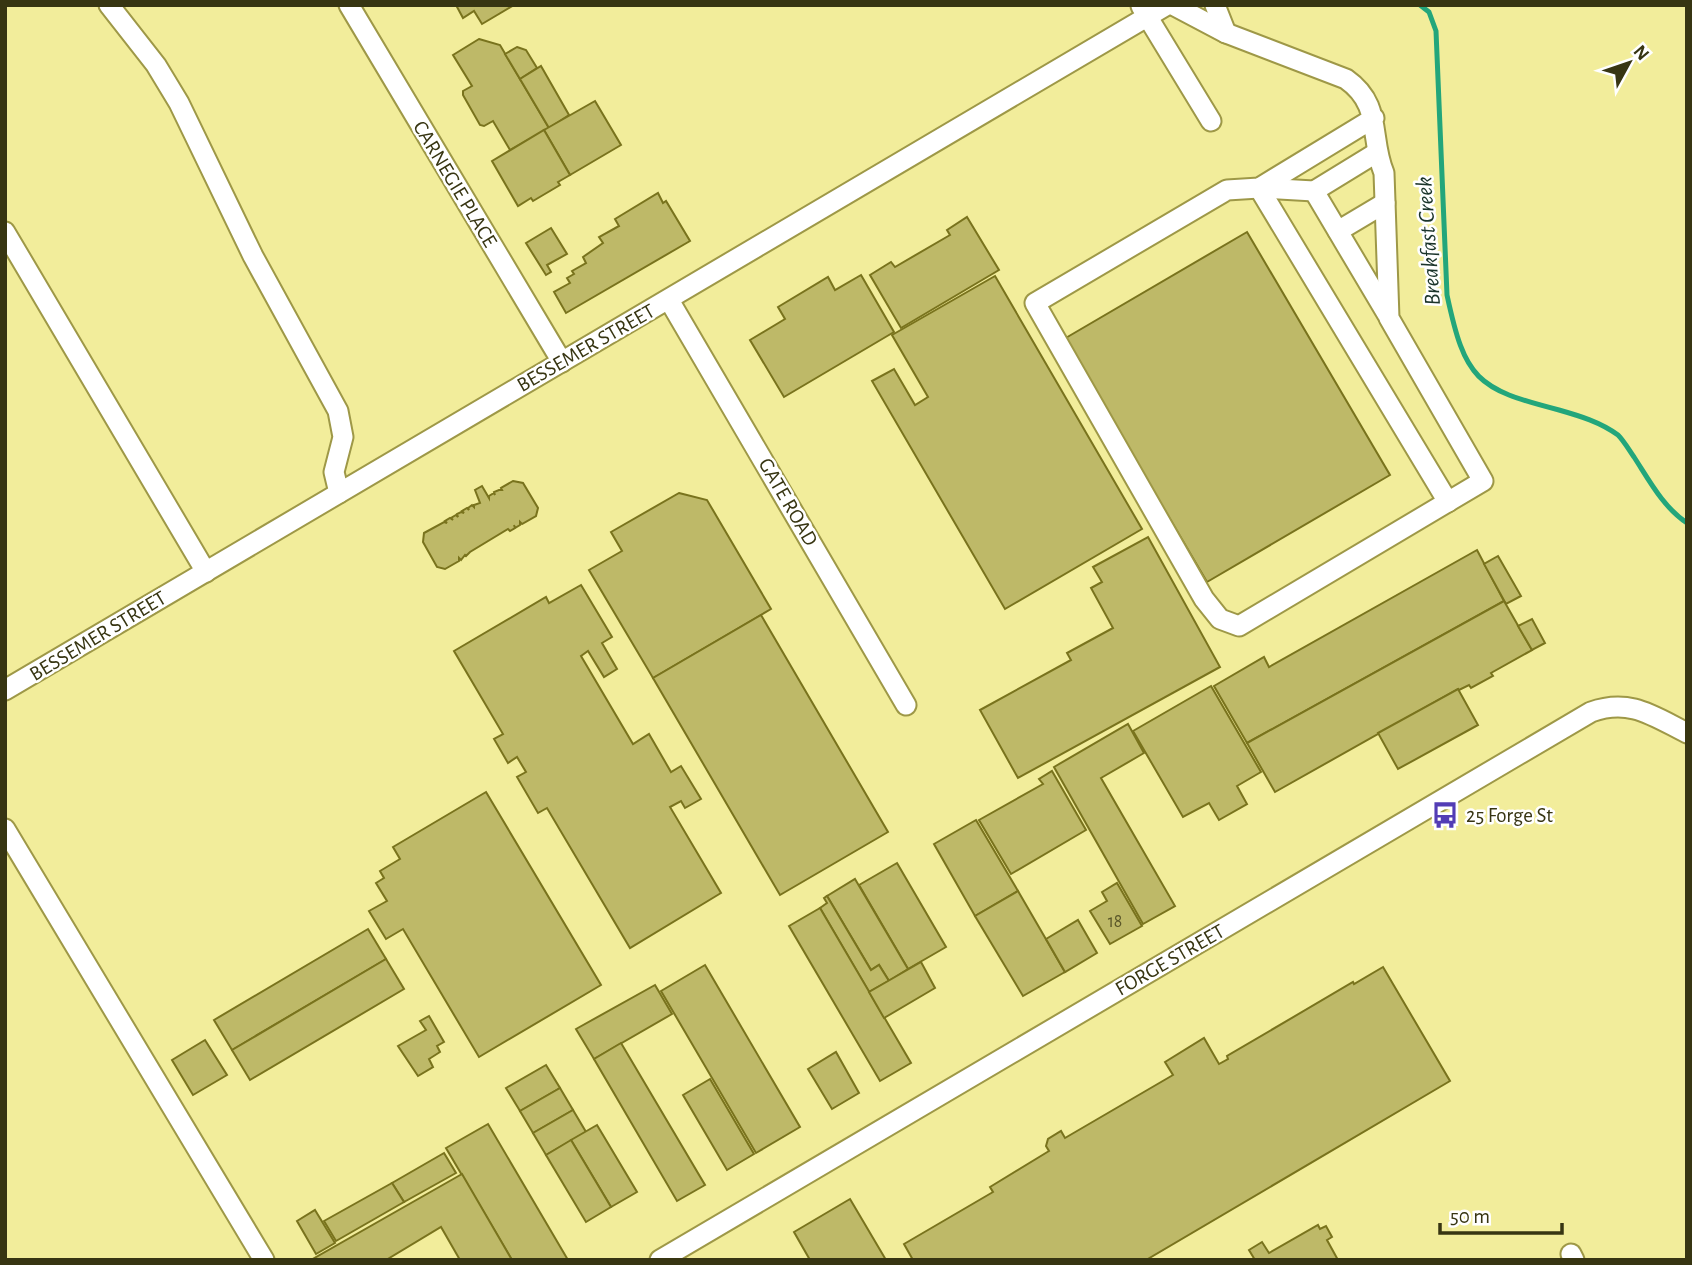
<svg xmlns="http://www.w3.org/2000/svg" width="1692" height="1265" viewBox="0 0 1692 1265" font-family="'Alegreya Sans',sans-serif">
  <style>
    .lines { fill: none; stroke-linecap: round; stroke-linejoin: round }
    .stream { stroke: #23a67b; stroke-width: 5 }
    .building { fill: #beb968; stroke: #79731d; stroke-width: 2 }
    .minor-casing { stroke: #9e9847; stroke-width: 23 }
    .minor { stroke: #fff; stroke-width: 19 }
    .labels { text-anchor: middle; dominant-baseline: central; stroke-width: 5; stroke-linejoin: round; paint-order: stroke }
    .number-label { font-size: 18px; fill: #595628 }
    .street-label { font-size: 21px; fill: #373512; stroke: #fff }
    .poi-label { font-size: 21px; fill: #373512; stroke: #fff; text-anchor: start }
    .water-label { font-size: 23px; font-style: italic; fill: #1b342a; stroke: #fff }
  </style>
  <rect width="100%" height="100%" fill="#f2ed9b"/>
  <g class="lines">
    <!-- stream -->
    <path class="stream" d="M1420,5L1429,12L1436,31L1447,295C1465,379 1476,389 1559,410C1580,416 1600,422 1618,435C1624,441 1629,450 1634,457C1649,480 1663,507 1687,523"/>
  </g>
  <!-- building -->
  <g class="building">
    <path d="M456,5H514L482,24L474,11L463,18Z"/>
    <path d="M479,39L500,45L549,128L510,150L493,121L484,126L480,125L463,95V91L472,86L453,55Z"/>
    <path d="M517,47L526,50L537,68L520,79L505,54Z"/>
    <path d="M541,66L569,115L549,128L520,79Z"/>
    <path d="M595,101L621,145L570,175L544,130Z"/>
    <path d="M544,130L570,175L558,182L560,185L533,201L531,198L518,206L492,161Z"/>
    <path d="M658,193L663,203L666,201L690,241L566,313L554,292L570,283L567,278L574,274L572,271L586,263L583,257L603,243L599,237L619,226L615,219Z"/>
    <path d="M967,217L999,270L901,328L870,275L891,262L895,267L950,235L947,230Z"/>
    <path d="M551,228L567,254L547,265L551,272L546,275L526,243Z"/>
    <path d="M1247,232L1390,475L1207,582L1064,339Z"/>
    <path d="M861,275L894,332L784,397L750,340L785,319L778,307L828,277L835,290Z"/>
    <path d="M995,276L1142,529L1005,609L872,381L894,369L915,405L928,397L892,335Z"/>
    <path d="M513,481L523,483L538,508L536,516L522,524L520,522V525L515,528L514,525L515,528L510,531L508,529L470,552L466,556L465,555L461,560L459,558V561L445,569L437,567L423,542L424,533L444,522L447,523L445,521L450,518L453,520L451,518L456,515L458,517L457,514L461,512L464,513L462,511L467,508L469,510L468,508L472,505L474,507V505L480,503L475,490L482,486L489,498V496L494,493L495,495L494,492L499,490H502L501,488Z"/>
    <path d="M679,493L707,500L771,609L653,678L589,570L622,551L611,532Z"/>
    <path d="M1148,537L1220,667L1018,778L980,710L1071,660L1067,653L1113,628L1091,588L1102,582L1093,567Z"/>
    <path d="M1477,550L1504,601L1247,743L1214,686L1264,657L1269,667Z"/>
    <path d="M1498,556L1521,596L1506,604L1484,564Z"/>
    <path d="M581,585L612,637L602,643L617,669L604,677L588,651L581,656L633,744L649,734L671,772L681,766L701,799L685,808L681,801L670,807L721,893L630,948L547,808L538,813L517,777L526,772L517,757L508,763L494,739L503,734L454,651L546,597L549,603Z"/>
    <path d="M1504,601L1532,650L1491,673L1493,676L1471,688L1469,685L1459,690L1458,689L1275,792L1247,743Z"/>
    <path d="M761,615L888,832L780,895L653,678Z"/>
    <path d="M1532,619L1545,643L1532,650L1518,626Z"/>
    <path d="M1211,686L1261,772L1237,786L1247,804L1219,820L1209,803L1183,817L1133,731Z"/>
    <path d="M1458,689L1478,725L1398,769L1378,733Z"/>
    <path d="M1128,724L1144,753L1101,778L1175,906L1143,924L1054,767Z"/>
    <path d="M1052,771L1086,830L1011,874L979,820L1043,784L1039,779Z"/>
    <path d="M486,792L601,985L479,1057L403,929L386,939L369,911L387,901L376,883L384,878L380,871L400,859L393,847Z"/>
    <path d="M976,820L1018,891L975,916L934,844Z"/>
    <path d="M897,863L946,947L908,969L859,885Z"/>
    <path d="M855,879L908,969L889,981L879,965L871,970L827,896Z"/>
    <path d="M1117,883L1142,926L1110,944L1090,911L1107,901L1102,892Z"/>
    <path d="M1018,891L1065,972L1023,996L975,916Z"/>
    <path d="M827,896L871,970L879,965L889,981L869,992L820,908L827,903L824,898Z"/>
    <path d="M820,908L911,1063L880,1081L789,926Z"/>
    <path d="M1078,920L1097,953L1065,972L1046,939Z"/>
    <path d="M368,929L386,959L232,1050L214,1020Z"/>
    <path d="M386,959L404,989L250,1080L232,1050Z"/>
    <path d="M921,962L935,988L884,1018L869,992Z"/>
    <path d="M705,965L800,1127L756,1153L661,991Z"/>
    <path d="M1383,967L1450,1081L1146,1260H913L904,1244L993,1192L990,1187L1049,1151L1046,1146L1048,1139L1061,1131L1065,1138L1173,1075L1165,1062L1204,1038L1219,1064L1228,1059L1227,1056L1353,982L1354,984Z"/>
    <path d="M655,985L672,1014L594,1059L576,1029Z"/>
    <path d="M429,1016L444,1042L437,1046L440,1052L429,1059L433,1067L418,1076L398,1046L426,1030L420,1021Z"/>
    <path d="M205,1040L227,1075L193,1095L172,1060Z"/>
    <path d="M621,1043L705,1185L677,1201L594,1059Z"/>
    <path d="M836,1052L859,1093L832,1109L808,1069Z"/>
    <path d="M546,1065L560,1088L520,1111L506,1088Z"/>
    <path d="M710,1079L754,1154L727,1170L683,1095Z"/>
    <path d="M560,1088L573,1110L533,1133L520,1111Z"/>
    <path d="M573,1110L586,1132L546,1155L533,1133Z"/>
    <path d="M488,1124L568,1260H512L446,1148Z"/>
    <path d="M597,1125L637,1192L611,1207L571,1140Z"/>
    <path d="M571,1140L611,1207L586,1222L546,1155Z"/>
    <path d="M444,1153L456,1173L404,1202L392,1183Z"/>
    <path d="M462,1174L512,1260H460L441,1227L386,1260H311Z"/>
    <path d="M392,1183L404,1202L336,1241L324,1221Z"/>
    <path d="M850,1199L886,1260H810L794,1232Z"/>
    <path d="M315,1210L335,1243L316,1254L297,1221Z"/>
    <path d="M1318,1225L1320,1229L1326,1226L1332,1237L1327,1240L1338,1260H1255L1249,1250L1262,1242L1269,1253Z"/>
  </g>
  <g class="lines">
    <defs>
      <g id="minor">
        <path d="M109,5L156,65L179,103L253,256L338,411L343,437L334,472L339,493"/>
        <path d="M349,5L562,362"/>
        <path d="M1173,5L1226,33L1346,79C1383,105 1369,137 1384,173L1389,318L1483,481L1239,626L1220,619L1204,599L1035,303L1227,190L1259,188L1374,118"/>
        <path d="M1215,5L1226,33"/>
        <path d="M1141,6L1211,121"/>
        <path d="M1259,188L1448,502"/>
        <path d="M1259,188L1314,191L1376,153"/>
        <path d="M1314,191L1387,314"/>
        <path d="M1338,231L1385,203"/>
        <path d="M5,232L206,572"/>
        <path d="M669,300L906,705"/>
        <path d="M5,690L1167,5"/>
        <path d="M5,829L264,1260"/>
        <path d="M1571,1254L1574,1260"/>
        <path d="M660,1260L1591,712C1630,698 1653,716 1687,733"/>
      </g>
    </defs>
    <!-- minor casing -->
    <use href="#minor" class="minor-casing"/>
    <!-- minor -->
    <use href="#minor" class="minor"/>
  </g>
  <!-- icons -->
  <defs>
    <symbol id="bus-bare" viewBox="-9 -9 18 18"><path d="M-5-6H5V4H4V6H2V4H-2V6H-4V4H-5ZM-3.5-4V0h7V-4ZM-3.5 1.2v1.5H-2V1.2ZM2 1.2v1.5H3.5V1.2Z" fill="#533db5" stroke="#fff" stroke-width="2.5" paint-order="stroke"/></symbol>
  </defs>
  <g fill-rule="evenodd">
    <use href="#bus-bare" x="1426" y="796" width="38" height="38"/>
  </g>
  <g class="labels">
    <!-- number labels -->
    <g class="number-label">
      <text x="1115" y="922">18</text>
    </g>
    <!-- street labels -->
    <g class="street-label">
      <text transform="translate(455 184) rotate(59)">CARNEGIE PLACE</text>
      <text transform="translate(586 348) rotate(-30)">BESSEMER STREET</text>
      <text transform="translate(788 502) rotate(60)">GATE ROAD</text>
      <text transform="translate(98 636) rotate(-31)">BESSEMER STREET</text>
      <text transform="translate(1170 960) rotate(-30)">FORGE STREET</text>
    </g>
    <!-- poi labels -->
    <g class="poi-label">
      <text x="1466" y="815">25 Forge St</text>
    </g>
    <!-- water labels -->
    <g class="water-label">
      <text transform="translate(1429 241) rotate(-94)">Breakfast Creek</text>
    </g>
  </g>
  <!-- border -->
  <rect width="1692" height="1265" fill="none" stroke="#373512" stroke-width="14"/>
  <!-- north arrow -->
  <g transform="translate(1629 63) rotate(50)" stroke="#ffffff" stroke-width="5" paint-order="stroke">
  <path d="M0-5L12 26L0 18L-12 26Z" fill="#373512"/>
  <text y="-10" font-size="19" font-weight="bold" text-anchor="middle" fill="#373512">N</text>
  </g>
  <!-- scale -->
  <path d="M1440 1223v10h122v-10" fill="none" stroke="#373512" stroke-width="3.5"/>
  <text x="1450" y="1223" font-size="21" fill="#373512" stroke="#ffffff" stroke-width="5" paint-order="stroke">50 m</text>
</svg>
